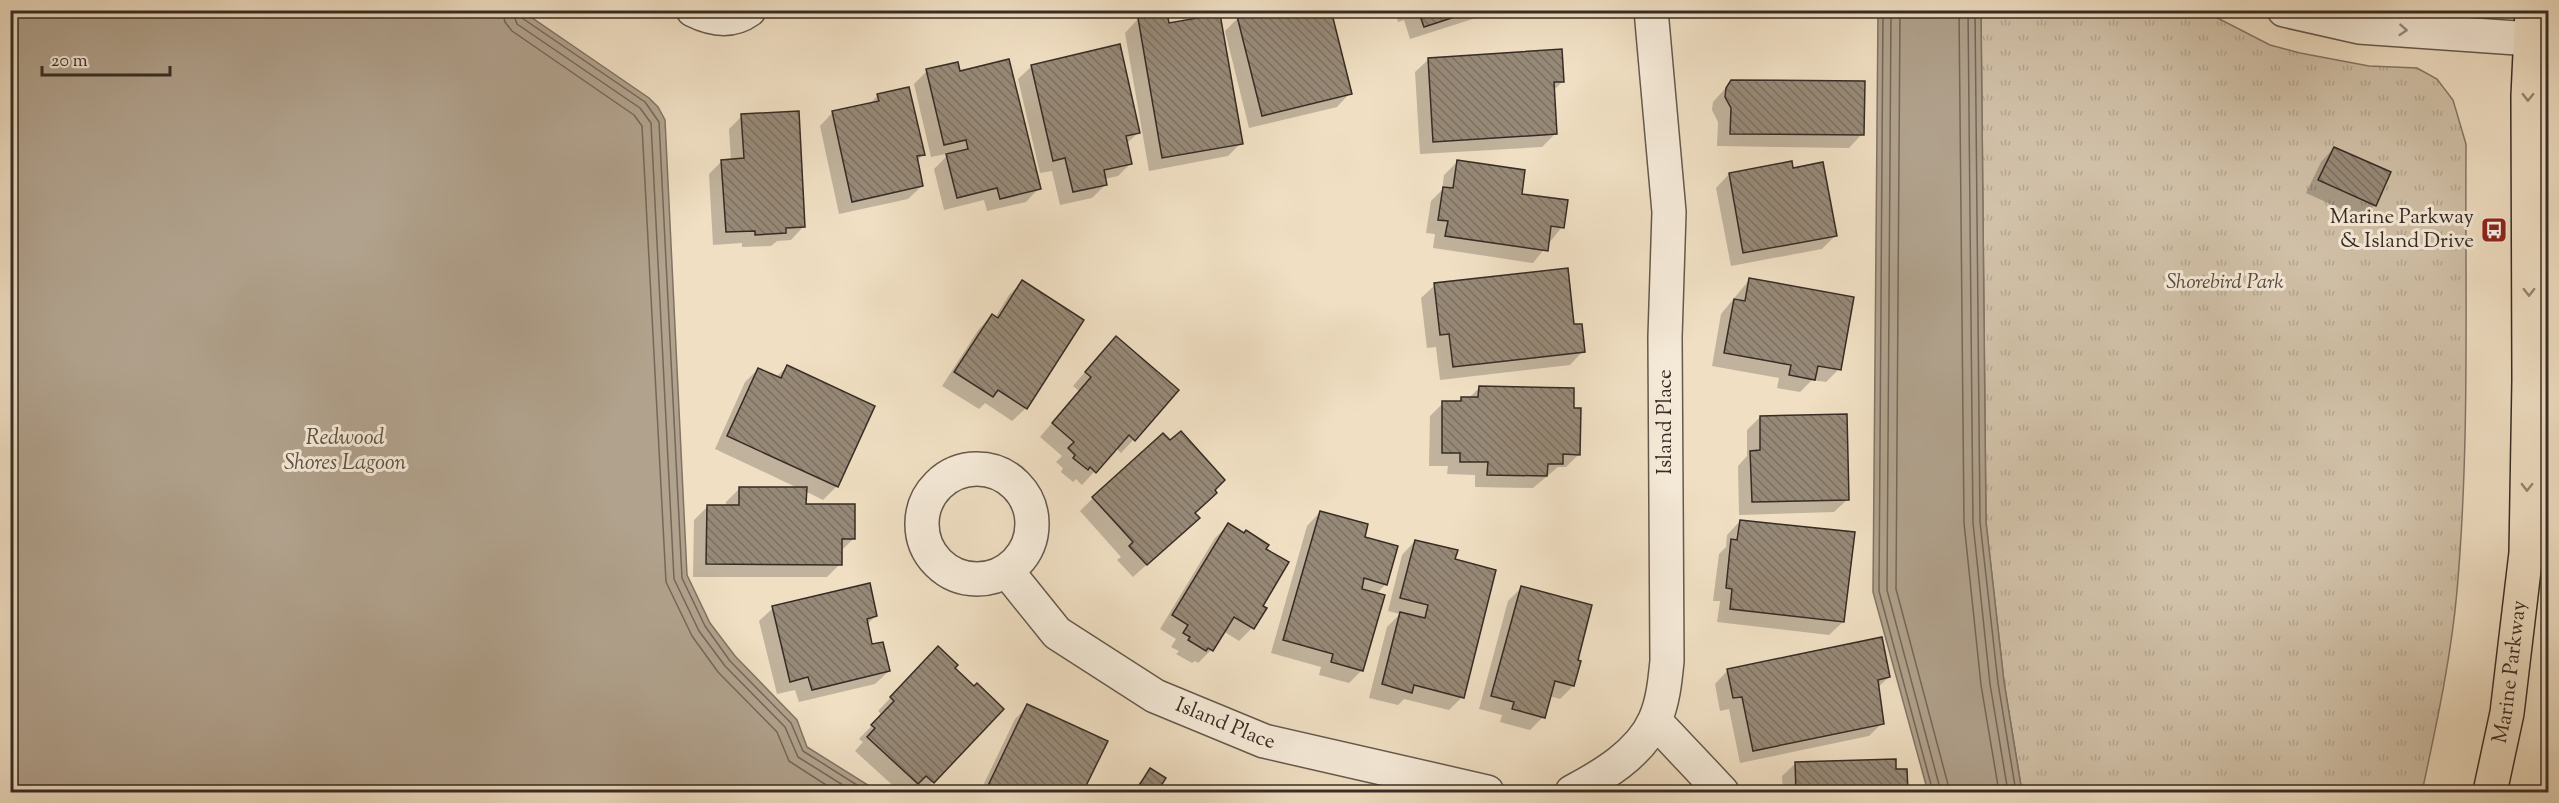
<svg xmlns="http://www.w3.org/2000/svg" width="2559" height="803" viewBox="0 0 2559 803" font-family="'Sorts Mill Goudy',serif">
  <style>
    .park { fill: url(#park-tufts); stroke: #847666; stroke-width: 1.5 }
    .water { fill: #b1a28d; stroke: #807363; stroke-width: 1.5 }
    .shadow { fill: #0003 }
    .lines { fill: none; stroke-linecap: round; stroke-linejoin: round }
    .shore { stroke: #746759; stroke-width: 1.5 }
    .building { fill: url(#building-back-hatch); stroke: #372c25; stroke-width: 1.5 }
    .minor-casing { stroke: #65594c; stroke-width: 36 }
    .major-casing { stroke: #372c25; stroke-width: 36 }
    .minor { stroke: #f5ead8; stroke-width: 33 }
    .major { stroke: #f0dfc3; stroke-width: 33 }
    .oneway { stroke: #968b7e }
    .oneway2 { stroke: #948674 }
    .labels { text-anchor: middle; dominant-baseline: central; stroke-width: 6; stroke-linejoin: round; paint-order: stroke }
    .poi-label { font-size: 21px; fill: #372c25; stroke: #f5ead8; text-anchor: end }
    .park-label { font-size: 21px; font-style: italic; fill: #564a3f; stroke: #f5ead8 }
    .street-label { font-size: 21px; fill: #372c25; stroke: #f5ead8 }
    .water-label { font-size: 22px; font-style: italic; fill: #5c4f44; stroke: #f5ead8 }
  </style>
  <defs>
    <pattern id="park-tufts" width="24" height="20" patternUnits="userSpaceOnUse" patternTransform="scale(1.5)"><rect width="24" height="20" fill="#d1c1a8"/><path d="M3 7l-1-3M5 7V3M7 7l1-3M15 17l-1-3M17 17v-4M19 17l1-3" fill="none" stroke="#b4a690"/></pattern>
    <pattern id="building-back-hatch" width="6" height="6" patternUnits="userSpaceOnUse" patternTransform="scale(1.5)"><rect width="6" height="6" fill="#978977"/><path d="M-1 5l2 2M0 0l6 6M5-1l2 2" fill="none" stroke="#7c7061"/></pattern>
  </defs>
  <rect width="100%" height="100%" fill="#f0dfc3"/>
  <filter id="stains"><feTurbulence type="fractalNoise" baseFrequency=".00333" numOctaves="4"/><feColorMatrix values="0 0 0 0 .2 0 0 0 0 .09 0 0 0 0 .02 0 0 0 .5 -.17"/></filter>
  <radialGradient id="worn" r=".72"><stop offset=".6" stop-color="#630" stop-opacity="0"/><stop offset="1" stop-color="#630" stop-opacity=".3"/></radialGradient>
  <!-- park -->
  <path class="park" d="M1981,11H2204L2270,45L2300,53L2369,66L2417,68L2437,79L2453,100L2466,144C2465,293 2470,443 2457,591C2451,659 2436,726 2422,792H2022L2004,682L1986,522Z"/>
  <!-- water -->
  <g class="water">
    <path d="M10,11H522L649,98L658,107L665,120L687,575L710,623L735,656L797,720L807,747L879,792H11Z"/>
    <path d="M1878,11H1981L1986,522L2004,682L2022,792H1928L1873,592Z"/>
  </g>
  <!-- shadow -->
  <g class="shadow">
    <path d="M1395,10H1501L1410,39L1404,20L1398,22Z"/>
    <path d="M1238,18L1350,93L1337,107L1249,128L1225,31Z"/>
    <path d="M1138,19L1168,25L1241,143L1228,156L1149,171L1125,33Z"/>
    <path d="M1429,59L1563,81L1553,91L1556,133L1542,147L1420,154L1415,72Z"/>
    <path d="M1032,66L1139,132L1126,144L1131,163L1118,176L1104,179L1106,184L1092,198L1060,205L1052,171L1040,173L1018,79Z"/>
    <path d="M927,71L959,73L1039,188L1026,202L987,211L984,200L944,210L934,169L950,153L931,157L914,84Z"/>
    <path d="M1732,81L1862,134L1849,148L1717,146L1718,122L1712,110L1713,102Z"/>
    <path d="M878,95L923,154L917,161L922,186L908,199L839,214L820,126L833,112L869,105Z"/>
    <path d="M742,116L804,226L791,240L777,241L771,246L742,247V243L713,245L709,174L722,161H731L729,129Z"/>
    <path d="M2334,148L2375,205L2361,218L2306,193L2321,162Z"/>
    <path d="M1457,162L1520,195L1562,227L1533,263L1433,248L1435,234L1426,233L1431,201L1442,190L1444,175Z"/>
    <path d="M1792,170L1835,236L1822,249L1731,266L1716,188L1729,174Z"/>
    <path d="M1750,279L1839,369L1826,382L1812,380L1800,392L1777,388L1779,378L1712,366L1721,314Z"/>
    <path d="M1022,282L1026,408L1012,421L985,403L979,409L942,386L979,329L992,315L995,318L1009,295Z"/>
    <path d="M1435,285L1573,326L1583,351L1570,365L1440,380L1436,347L1427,348L1421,298Z"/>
    <path d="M1103,351L1134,439L1121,453L1116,448L1082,485L1076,479L1073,482L1061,472L1063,468L1056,462L1062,456L1040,437L1079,391L1073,386Z"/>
    <path d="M787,367L837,486L823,500L805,491V505L853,539L840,552V564L827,577H693L694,520L707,507H726V502L739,489H800L715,449L745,382L758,369L776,377Z"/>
    <path d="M1479,388L1572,410L1579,454L1566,467H1558L1533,488L1475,487V475L1447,474L1448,466H1429L1430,416L1443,403H1457L1462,398H1469Z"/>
    <path d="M1760,417L1848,499L1834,512L1739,515L1738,466L1747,456V430Z"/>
    <path d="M1093,498L1194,513L1184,531L1133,577L1117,560L1121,557L1080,511Z"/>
    <path d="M1320,512L1363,538L1386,584L1376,594L1362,670L1349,683L1319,675L1321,667L1271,653L1307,526Z"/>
    <path d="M1740,521L1843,622L1829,635L1717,622L1720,601H1713L1719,554L1726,547L1727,535Z"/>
    <path d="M1228,525L1264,549L1261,606L1265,608L1252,628L1239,641L1223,631L1211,650L1198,663L1195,661L1192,663L1176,654L1179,651L1171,647L1176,639L1160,629L1215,538Z"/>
    <path d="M1415,541L1454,561L1462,697L1449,710L1404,699L1398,705L1369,698L1387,627L1400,614L1388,611L1402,555Z"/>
    <path d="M1521,588L1576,661L1573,686L1560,699L1549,696L1543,717L1530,730L1500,722L1502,715L1479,709L1508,601Z"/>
    <path d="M773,608L876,616L866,625L871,646L889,671L875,684L799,702L795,690L777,694L759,621Z"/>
    <path d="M925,661L953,668L974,688L1002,709L923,792H916L912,788L908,792H900L855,751L863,742L859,739L882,715L878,711Z"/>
    <path d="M1728,670L1889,677L1877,688L1882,723L1869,736L1740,763L1729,709L1720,711L1715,684Z"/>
    <path d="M1028,706L1106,742L1082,792H980L1015,719Z"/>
    <path d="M1796,763L1905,770L1906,792H1783L1782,776Z"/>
    <path d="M1150,770L1157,790L1161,792H1131Z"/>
  </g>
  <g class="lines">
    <!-- shore -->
    <g class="shore">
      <path d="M502,10L505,22L512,31L634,115L642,126L666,582L692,636L718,672L777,732L789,761L837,792"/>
      <path d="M512,10L517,24L640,108L651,123L674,579L699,631L725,666L785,727L798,757L854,792"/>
      <path d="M519,10L522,18L645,102L659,122L682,578L705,626L730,661L791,723L803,751L868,792"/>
      <path d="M1883,10L1879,591L1933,792"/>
      <path d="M1891,10L1887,590L1941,792"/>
      <path d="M1900,10L1896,589L1950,792"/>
      <path d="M1959,10L1964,523L1981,685L1999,792"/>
      <path d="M1968,10L1973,523L1990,684L2008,792"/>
      <path d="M1975,10L1980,522L1998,683L2016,792"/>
    </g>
  </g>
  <!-- building -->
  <g class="building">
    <path d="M1262,10H1331L1352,94L1262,116L1237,16Z"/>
    <path d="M1418,10H1476L1424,27Z"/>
    <path d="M1167,13L1169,23L1220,14L1243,144L1162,158L1138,18Z"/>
    <path d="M1120,44L1140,133L1126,136L1132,164L1104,170L1107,185L1073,192L1065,158L1053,161L1031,65Z"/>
    <path d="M1562,49L1564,82H1554L1557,134L1433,142L1428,58Z"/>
    <path d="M1009,59L1041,189L1000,199L997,188L957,198L946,154L968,149L966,140L944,145L926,69L958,62L960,71Z"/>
    <path d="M1731,80L1865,81L1864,135L1730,134L1731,108L1725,97L1726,88Z"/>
    <path d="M909,87L925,155L917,156L923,186L852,202L832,111L879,101L877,94Z"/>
    <path d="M799,111L805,227L786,228V233L755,235V231L726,232L721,160L744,158L741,114Z"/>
    <path d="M2334,147L2391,172L2376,206L2318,180Z"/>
    <path d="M1457,160L1525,170L1522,194L1568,200L1564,228L1551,226L1548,251L1445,236L1448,221L1438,220L1443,187L1453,188Z"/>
    <path d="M1792,161L1793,168L1823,162L1837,236L1743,253L1729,173Z"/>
    <path d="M1568,268L1574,324H1582L1585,352L1453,367L1449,334L1440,335L1434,283Z"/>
    <path d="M1749,278L1854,297L1841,370L1818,366L1815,380L1789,375L1791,365L1724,353L1734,299L1745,301Z"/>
    <path d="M1022,280L1084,320L1027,409L998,390L993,397L954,372L992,314L998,318Z"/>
    <path d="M1116,336L1179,390L1135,441L1129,435L1096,473L1090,467L1088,470L1073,458L1075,455L1068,448L1074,442L1052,423L1091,377L1085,372Z"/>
    <path d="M787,365L875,406L838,487L727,436L758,368L781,378Z"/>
    <path d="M1479,386L1574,388V408H1581L1580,455L1563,454V464H1548L1547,476L1487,475L1488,462H1460V453H1442V401H1461V397H1478Z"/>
    <path d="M1847,414L1849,500L1752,502L1750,451L1760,450V416Z"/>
    <path d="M1181,431L1225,480L1215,490L1217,493L1195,513L1200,518L1147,565L1129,546L1133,542L1092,497L1163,433L1170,440Z"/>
    <path d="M739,487H807L806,504H855V539H842V565L706,564L707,505H739Z"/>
    <path d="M1320,511L1368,524L1365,537L1398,546L1387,585L1364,578L1362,589L1385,595L1363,671L1331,662L1333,654L1283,640Z"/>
    <path d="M1740,520L1855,532L1844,622L1730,609L1732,589L1726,588L1731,539L1737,540Z"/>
    <path d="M1228,523L1244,533L1246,530L1269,545L1266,549L1289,562L1263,606L1267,608L1254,629L1234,617L1213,651L1208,648L1206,651L1188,640L1190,637L1183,633L1188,625L1172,615Z"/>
    <path d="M1415,540L1458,550L1455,559L1496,570L1464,698L1414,685L1412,693L1382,684L1400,612L1425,618L1428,605L1400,598Z"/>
    <path d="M870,583L877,616L867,619L872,644L883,642L890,671L812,690L808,677L790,682L772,606Z"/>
    <path d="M1521,586L1592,605L1578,660L1581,661L1574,686L1555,681L1545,718L1512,709L1514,702L1491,696Z"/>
    <path d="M1882,637L1890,677L1878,680L1884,724L1753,751L1742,697L1733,698L1727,669Z"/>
    <path d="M938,646L958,665L955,668L974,686L977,683L1004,709L934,783L926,776L918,784L867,737L875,728L871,725L894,701L890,697Z"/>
    <path d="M1027,704L1108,741L1083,792H985Z"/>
    <path d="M1896,759V769H1907L1908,792H1796L1795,762Z"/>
    <path d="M1150,768L1166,778L1159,789L1164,792H1135Z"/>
  </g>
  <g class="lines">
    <defs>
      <g id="minor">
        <path d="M693,10C711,19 731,23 749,10"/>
        <path d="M2284,10L2359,27L2531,39L2548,36"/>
        <circle cx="977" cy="524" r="55"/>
        <path id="s1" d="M1007,571L1057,633L1155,696L1264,741L1487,792"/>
        <path d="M1655,721L1722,792"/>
        <path d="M1572,792C1602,776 1640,754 1655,720C1663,702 1665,681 1667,661L1665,337L1669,212L1651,10"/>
      </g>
      <g id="major">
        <path id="s2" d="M2490,792L2507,713L2526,553L2529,380L2528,96L2532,10"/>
      </g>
    </defs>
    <!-- minor casing -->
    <use href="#minor" class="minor-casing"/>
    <!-- major casing -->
    <use href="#major" class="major-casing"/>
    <!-- minor -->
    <use href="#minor" class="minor"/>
    <!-- major -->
    <use href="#major" class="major"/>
  </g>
  <!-- one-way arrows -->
  <defs><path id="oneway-chevron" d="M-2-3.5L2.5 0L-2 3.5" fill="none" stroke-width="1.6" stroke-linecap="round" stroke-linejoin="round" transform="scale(1.5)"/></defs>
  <use class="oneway" href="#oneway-chevron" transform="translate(2403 30) rotate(4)"/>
  <g class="oneway2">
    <use href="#oneway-chevron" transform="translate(2528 97) rotate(91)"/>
    <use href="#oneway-chevron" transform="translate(2529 292) rotate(90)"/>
    <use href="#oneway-chevron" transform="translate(2527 487) rotate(91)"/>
  </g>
  <!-- icons -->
  <defs>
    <symbol id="bus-square" viewBox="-11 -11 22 22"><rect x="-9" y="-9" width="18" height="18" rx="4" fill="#8f2418" stroke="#f5ead8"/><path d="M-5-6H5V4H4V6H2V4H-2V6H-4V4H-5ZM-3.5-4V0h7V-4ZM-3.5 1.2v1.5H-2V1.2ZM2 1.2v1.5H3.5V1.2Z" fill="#fff"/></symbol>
  </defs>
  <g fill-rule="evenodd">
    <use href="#bus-square" x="2479" y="215" width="30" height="30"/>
  </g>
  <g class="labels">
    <!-- poi labels -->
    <g class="poi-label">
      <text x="2474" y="218">Marine Parkway<tspan x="2474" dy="24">&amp; Island Drive</tspan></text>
    </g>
    <!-- park labels -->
    <g class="park-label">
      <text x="2225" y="283">Shorebird Park</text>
    </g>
    <!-- street labels -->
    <g class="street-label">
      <text transform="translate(1666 422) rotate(-90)">Island Place</text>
      <text stroke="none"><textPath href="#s2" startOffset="122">Marine Parkway</textPath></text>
      <text stroke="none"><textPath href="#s1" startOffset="272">Island Place</textPath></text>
    </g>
    <!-- water labels -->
    <g class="water-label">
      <text x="345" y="439">Redwood<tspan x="345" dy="25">Shores Lagoon</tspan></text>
    </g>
  </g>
  <!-- margin -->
  <rect width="2559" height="803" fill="none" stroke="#f0dfc3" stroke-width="36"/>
  <rect x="12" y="12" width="2535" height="779" fill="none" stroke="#372c25" stroke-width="3"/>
  <rect x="18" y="18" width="2523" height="767" fill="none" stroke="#372c25" stroke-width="1.5"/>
  <!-- scale -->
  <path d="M42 66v9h128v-9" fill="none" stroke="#372c25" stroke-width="3"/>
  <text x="51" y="66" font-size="18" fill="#372c25" stroke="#f5ead8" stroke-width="4.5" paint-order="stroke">20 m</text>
  <rect width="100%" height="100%" filter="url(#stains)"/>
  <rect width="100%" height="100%" fill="url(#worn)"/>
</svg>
